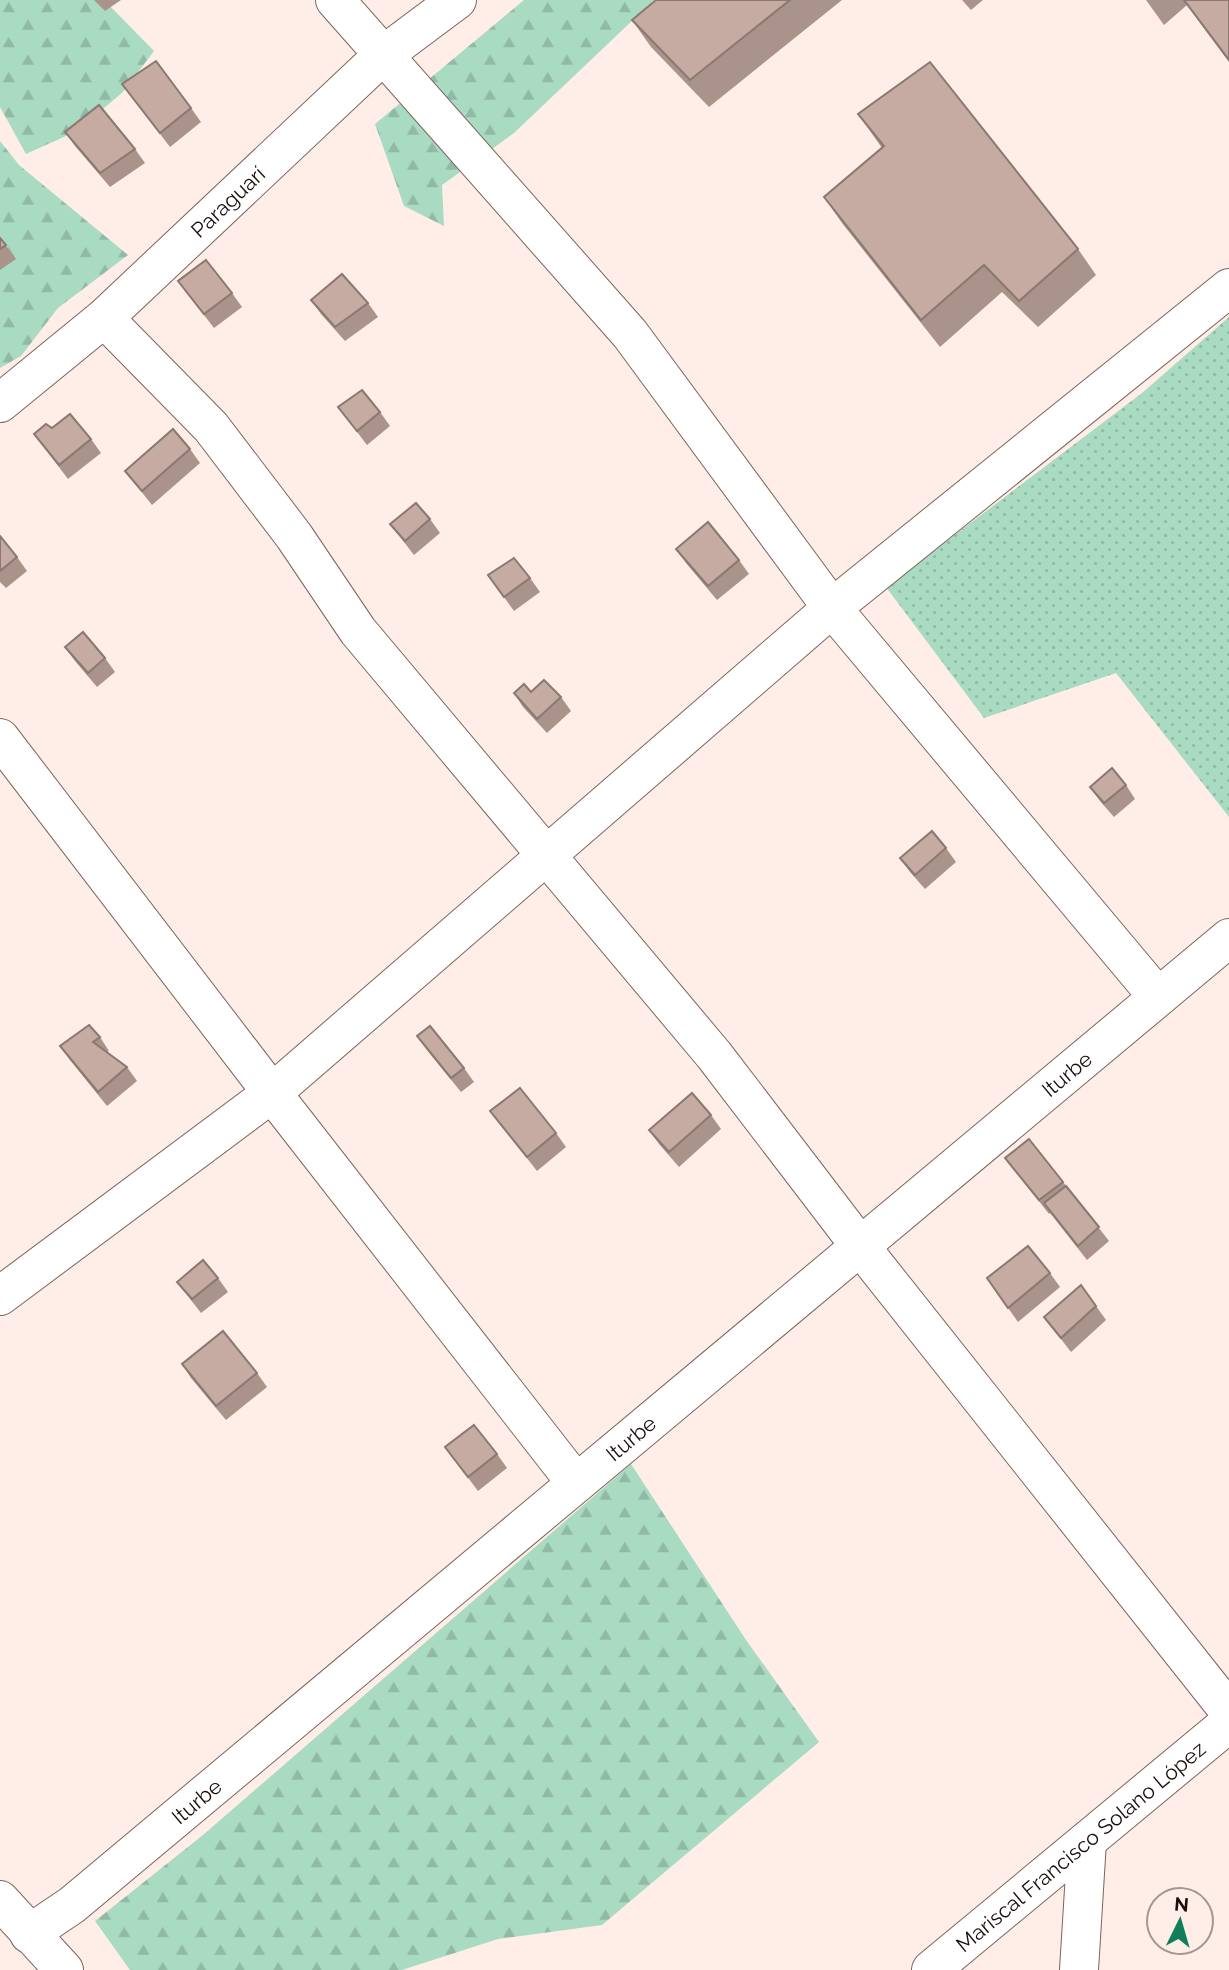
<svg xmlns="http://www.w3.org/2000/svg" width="1229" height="1970" viewBox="0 0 1229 1970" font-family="Raleway,sans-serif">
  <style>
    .grass { fill: url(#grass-dots) }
    .forest { fill: url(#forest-firs) }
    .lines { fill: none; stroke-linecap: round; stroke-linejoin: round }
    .minor-casing { stroke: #7c645c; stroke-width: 40 }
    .minor { stroke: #fff; stroke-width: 38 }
    .wall { fill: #a9938a }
    .building { fill: #c5aba1; stroke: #8a7871; stroke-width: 2 }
    .labels { text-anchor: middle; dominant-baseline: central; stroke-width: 6; stroke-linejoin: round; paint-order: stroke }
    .street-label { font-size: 21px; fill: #180f0c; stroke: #ffeee8 }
  </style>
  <defs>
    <pattern id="grass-dots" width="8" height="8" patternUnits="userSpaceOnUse" patternTransform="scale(1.75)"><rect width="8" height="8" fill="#a9dac2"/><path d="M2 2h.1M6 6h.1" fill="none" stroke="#91baa6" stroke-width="1.8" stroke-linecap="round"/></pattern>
    <pattern id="forest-firs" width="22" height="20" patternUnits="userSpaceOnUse" patternTransform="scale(1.75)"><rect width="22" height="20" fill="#a9dac2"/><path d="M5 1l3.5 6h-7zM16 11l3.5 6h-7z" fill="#91baa6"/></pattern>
  </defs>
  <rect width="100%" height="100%" fill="#ffeee8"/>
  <!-- grass -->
  <path class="grass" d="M1229,317V817L1116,673L984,718L886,587L1142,393Z"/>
  <!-- forest -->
  <g class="forest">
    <path d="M0,0H104L154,51L123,92L77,131L26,154L0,107Z"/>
    <path d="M524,0H654L514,133L442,185L444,226L404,206L375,124Z"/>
    <path d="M0,141L19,165L128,255L58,308L21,356L0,368Z"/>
    <path d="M631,1464L746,1640L819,1742L602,1925L498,1939L402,1970H130L95,1921L203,1835Z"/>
  </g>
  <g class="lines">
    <defs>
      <g id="minor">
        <path d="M335,0L630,334L832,608L1158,997"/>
        <path d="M104,318L211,427L294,536L358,631L714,1055L860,1246L1229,1711"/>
        <path id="s1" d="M0,403L104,318L382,56L457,0"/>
        <path d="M0,738L272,1093L576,1483"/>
        <path d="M0,1296L272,1093L832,608L1229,288"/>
        <path d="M0,1900L64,1970"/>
        <path id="s2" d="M29,1934L72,1905L1229,938"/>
        <path id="s3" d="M931,1970L1229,1723"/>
        <path d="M1079,1970L1087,1841"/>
      </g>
    </defs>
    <!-- minor casing -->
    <use href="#minor" class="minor-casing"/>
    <!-- minor -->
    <use href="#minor" class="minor"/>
  </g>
  <!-- wall -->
  <g class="wall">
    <path d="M94,0H121L105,11Z"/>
    <path d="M656,0H842L709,107L651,47L632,20Z"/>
    <path d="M962,0H983L971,10Z"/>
    <path d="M1146,0H1229V62L1187,5L1164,25Z"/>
    <path d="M122,84L191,108L201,122L170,147Z"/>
    <path d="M858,114L1078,249L1096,275L1038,327L1002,292L940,347L842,223L824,197L882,148Z"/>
    <path d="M65,132L135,149L145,163L110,187L75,146Z"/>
    <path d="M0,238L16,259L0,270Z"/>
    <path d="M178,281L232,293L242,307L214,328Z"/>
    <path d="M311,300L368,303L378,317L345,341L321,314Z"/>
    <path d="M338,407L380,412L390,426L367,445Z"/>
    <path d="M52,428L91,439L101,453L68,479L34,434Z"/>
    <path d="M190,449L200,463L152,505L125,471Z"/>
    <path d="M430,519L440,533L414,555L390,524Z"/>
    <path d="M0,537L17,557L27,571L6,588L0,582Z"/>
    <path d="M676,549L739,560L749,574L717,600L686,563Z"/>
    <path d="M488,575L530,578L540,592L514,611Z"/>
    <path d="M65,647L105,658L115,672L97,687L75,661Z"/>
    <path d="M531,692L561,697L571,711L547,733L523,707L514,693Z"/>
    <path d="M1126,785L1135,799L1114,817L1100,801L1090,787Z"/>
    <path d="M946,848L956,862L925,889L910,872L900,858Z"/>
    <path d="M417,1036L464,1068L474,1082L461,1092L427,1050Z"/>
    <path d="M100,1037L109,1051L107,1052L127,1067L137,1081L107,1106L70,1060L60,1046Z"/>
    <path d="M490,1111L556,1133L566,1147L537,1171Z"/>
    <path d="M711,1115L721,1129L679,1167L659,1144L649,1130Z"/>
    <path d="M1005,1158L1063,1182L1109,1241L1087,1260L1050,1213L1049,1214Z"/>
    <path d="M1050,1273L1060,1287L1018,1322L987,1278Z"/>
    <path d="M218,1278L228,1292L201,1313L177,1282Z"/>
    <path d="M1081,1285L1106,1320L1071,1352L1044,1317Z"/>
    <path d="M182,1364L257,1373L267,1387L226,1420L191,1378Z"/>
    <path d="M445,1447L497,1454L507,1468L478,1491Z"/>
  </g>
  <!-- building -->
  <g class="building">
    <path d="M656,0H790L690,80L632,20Z"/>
    <path d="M1184,0H1229V60Z"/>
    <path d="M156,61L191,108L160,133L122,84Z"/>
    <path d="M930,62L1078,249L1019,301L984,265L921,320L824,197L884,146L858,114Z"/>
    <path d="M99,105L135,149L100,173L65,132Z"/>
    <path d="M0,238L6,245L0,249Z"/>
    <path d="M206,260L232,293L204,314L178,281Z"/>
    <path d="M342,274L368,303L335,327L311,300Z"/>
    <path d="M362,390L380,412L357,431L338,407Z"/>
    <path d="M70,414L91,439L59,465L34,434L46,424L52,428Z"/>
    <path d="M173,429L190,449L142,491L125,471Z"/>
    <path d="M416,503L430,519L405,541L390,524Z"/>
    <path d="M708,522L739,560L708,586L676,549Z"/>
    <path d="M0,536L17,557L0,571Z"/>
    <path d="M514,558L530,578L504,597L488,575Z"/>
    <path d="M83,632L105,658L88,673L65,647Z"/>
    <path d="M544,680L561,697L537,719L514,693L524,684L531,692Z"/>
    <path d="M1112,768L1126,785L1104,803L1090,787Z"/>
    <path d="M932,831L946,848L915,875L900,858Z"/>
    <path d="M89,1025L100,1037L93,1042L127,1067L98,1092L60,1046Z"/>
    <path d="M430,1026L464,1068L451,1078L417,1036Z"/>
    <path d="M520,1088L556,1133L527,1157L490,1111Z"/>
    <path d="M692,1093L711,1115L669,1152L649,1130Z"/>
    <path d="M1029,1139L1063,1182L1039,1200L1005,1158Z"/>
    <path d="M1066,1186L1099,1227L1078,1246L1044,1203Z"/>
    <path d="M1028,1246L1050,1273L1008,1308L987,1278Z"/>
    <path d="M203,1260L218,1278L192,1299L177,1282Z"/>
    <path d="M1081,1285L1096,1306L1061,1338L1044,1317Z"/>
    <path d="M223,1331L257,1373L216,1406L182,1364Z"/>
    <path d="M474,1425L497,1454L468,1477L445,1447Z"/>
  </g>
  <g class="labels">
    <!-- street labels -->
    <g class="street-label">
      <text stroke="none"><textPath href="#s1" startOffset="304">Paraguarí</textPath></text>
      <text stroke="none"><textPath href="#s2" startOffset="1348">Iturbe</textPath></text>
      <text stroke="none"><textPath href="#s2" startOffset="780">Iturbe</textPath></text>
      <text stroke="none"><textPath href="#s2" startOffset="214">Iturbe</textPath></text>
      <text stroke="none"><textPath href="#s3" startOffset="194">Mariscal Francisco Solano López</textPath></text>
    </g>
  </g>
  <!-- north arrow -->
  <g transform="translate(1180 1921) rotate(5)"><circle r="33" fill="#ffeee8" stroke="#a39590" stroke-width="2"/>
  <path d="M0-5L12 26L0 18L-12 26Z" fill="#107e5a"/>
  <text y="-10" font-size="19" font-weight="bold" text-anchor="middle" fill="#180f0c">N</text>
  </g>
</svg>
